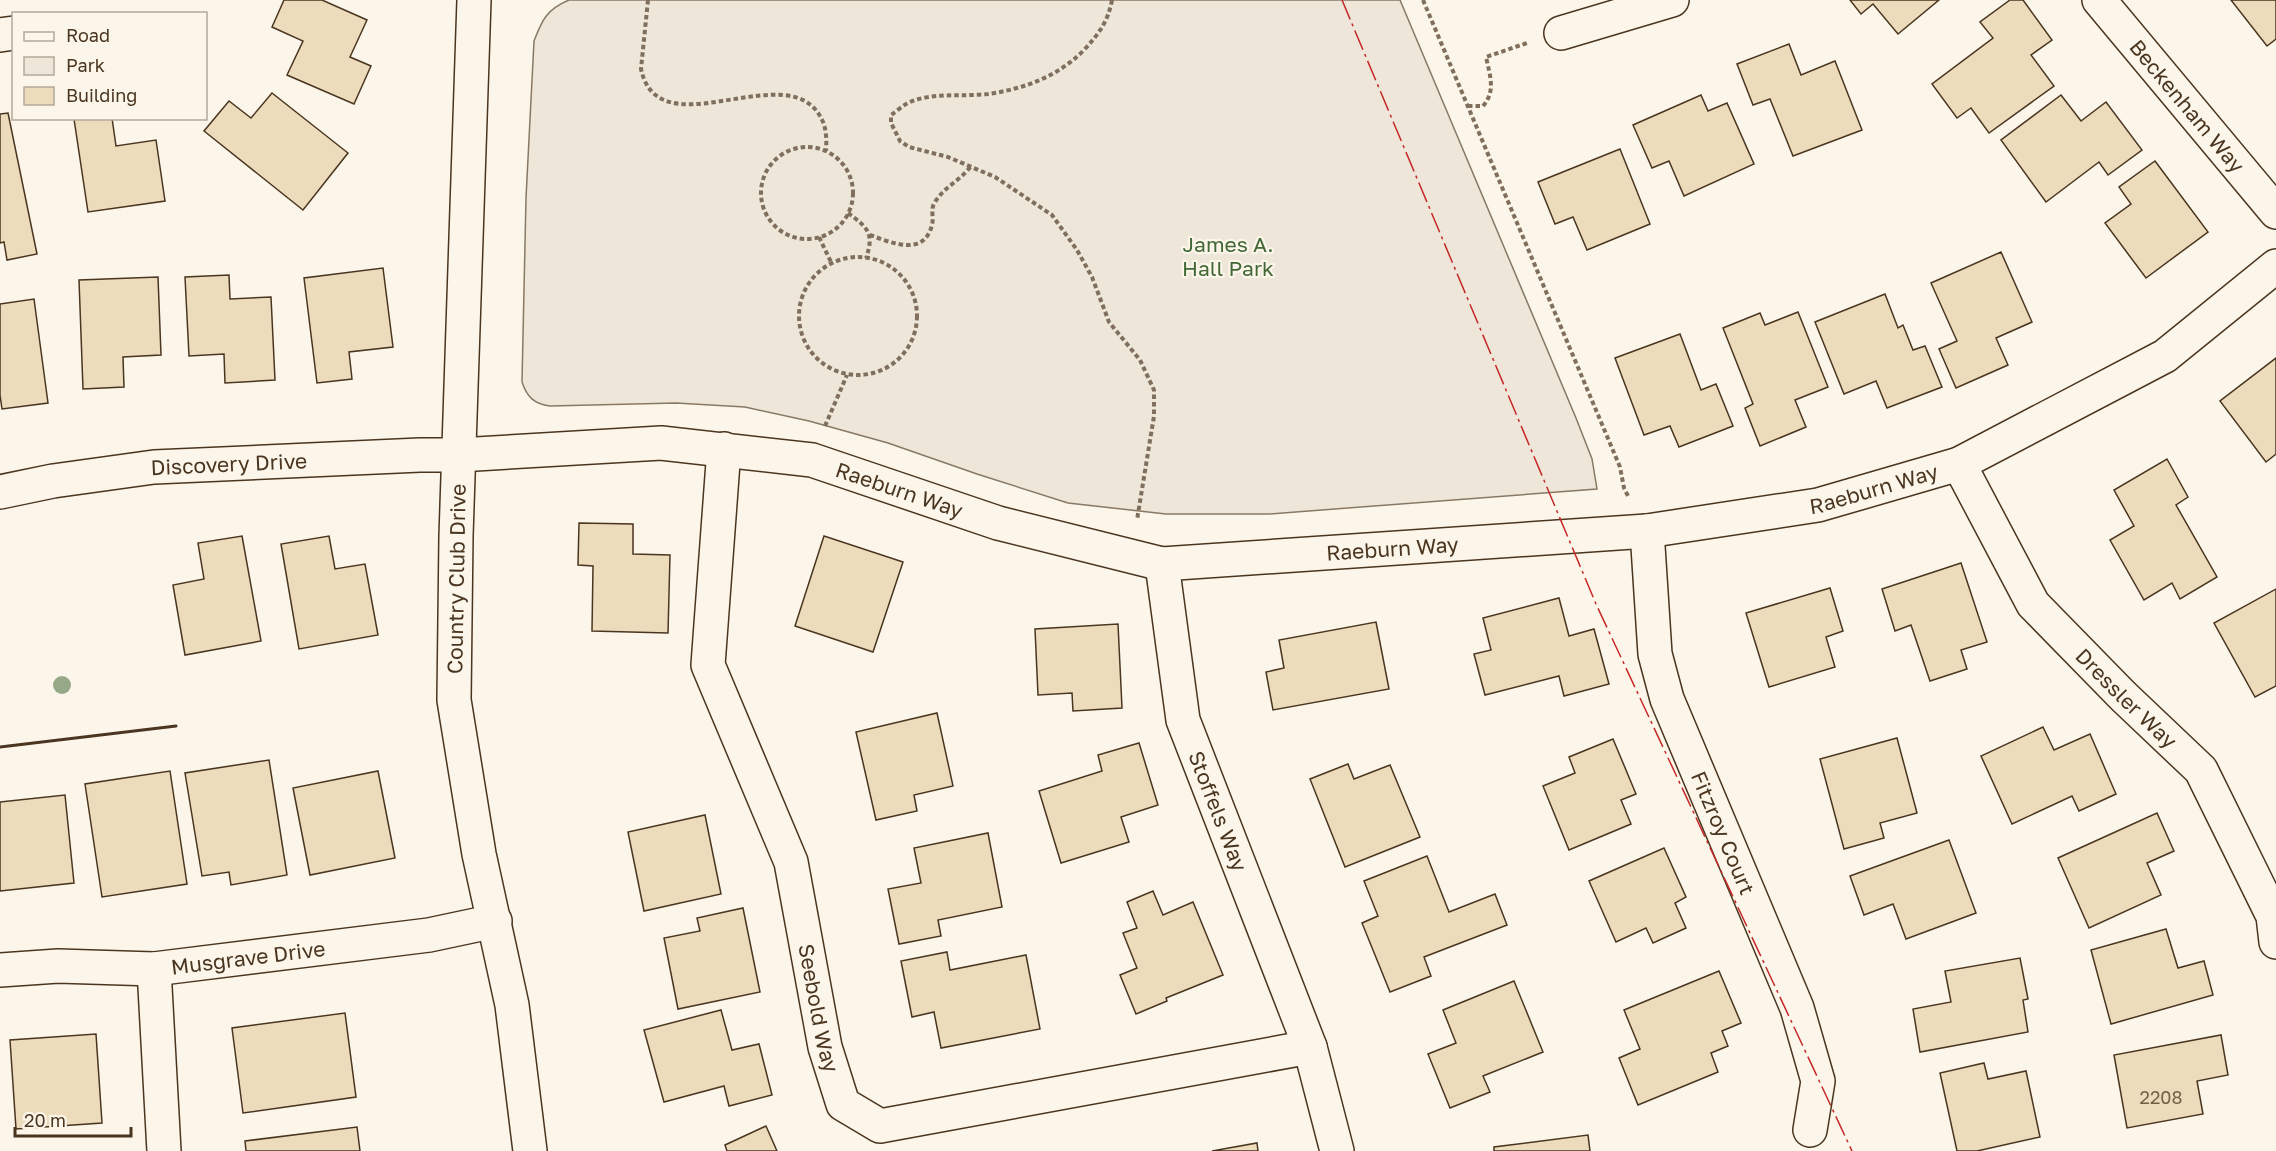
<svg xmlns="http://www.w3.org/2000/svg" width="2276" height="1151" viewBox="0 0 2276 1151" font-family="'Golos Text',sans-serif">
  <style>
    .green { fill: #ede6d9; stroke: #887966; stroke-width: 1.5 }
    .building { fill: #ecdcbc; stroke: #4a3520; stroke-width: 1.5 }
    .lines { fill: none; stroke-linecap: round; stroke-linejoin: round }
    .street-casing { stroke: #4a3520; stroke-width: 36 }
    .secondary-casing { stroke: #4a3520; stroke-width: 36 }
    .path { stroke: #7f6f5c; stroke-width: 4; stroke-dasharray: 4.5 3; stroke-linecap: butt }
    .street { stroke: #fbf6e9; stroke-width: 33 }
    .secondary { stroke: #fbf6e9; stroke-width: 33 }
    .wall { stroke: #4a3520; stroke-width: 3 }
    .power { stroke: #c62828; stroke-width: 1.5; stroke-dasharray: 21 4.5 3 4.5; stroke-linecap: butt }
    .tree { fill: #96a887 }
    .labels { text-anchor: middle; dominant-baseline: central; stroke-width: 4.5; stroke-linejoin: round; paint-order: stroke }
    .number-label { font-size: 18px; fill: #725f47 }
    .street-label { font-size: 21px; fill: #4a3520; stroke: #fbf6e9 }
    .park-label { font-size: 21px; fill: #436837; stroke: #fbf6e9 }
  </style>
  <rect width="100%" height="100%" fill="#fbf6e9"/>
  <!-- green -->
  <path class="green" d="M569,0H1400L1576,418L1592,459L1597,489L1269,514H1166L1068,503L977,474L888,443L809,421L745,407L676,403L550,406C534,404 527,397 522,382L526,198L534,41C542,20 547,9 569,0Z"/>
  <!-- building -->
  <g class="building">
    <path d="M284,0H322L367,20L350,57L371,66L354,104L287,75L303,41L272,27Z"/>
    <path d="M1850,0H1939L1898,34L1873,4L1861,14Z"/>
    <path d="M2010,0H2023L2052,40L2031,55L2054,86L1989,133L1971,108L1957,118L1932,84L1993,38L1980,22Z"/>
    <path d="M2231,0H2276V39L2267,46Z"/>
    <path d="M1789,44L1801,75L1835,61L1862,130L1793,156L1770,99L1753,105L1737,64Z"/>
    <path d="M272,93L348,153L303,210L204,131L229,101L251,118Z"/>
    <path d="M1701,95L1708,111L1727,103L1754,164L1684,196L1669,161L1652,168L1633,125Z"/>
    <path d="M2061,95L2081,121L2106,102L2142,150L2108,175L2099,162L2046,202L2001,140Z"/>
    <path d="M8,113L37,254L7,260L4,242L0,243V114Z"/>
    <path d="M112,118L116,146L156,140L165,201L88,212L74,119Z"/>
    <path d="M1620,149L1650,224L1587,250L1573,217L1555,224L1538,182Z"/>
    <path d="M2155,161L2208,232L2146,278L2105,223L2131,204L2119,187Z"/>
    <path d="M2001,252L2032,322L1996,338L2008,365L1956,388L1939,349L1957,341L1931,283Z"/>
    <path d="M383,268L393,347L349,352L352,379L317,383L304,278Z"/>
    <path d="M229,275L230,299L271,297L275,380L225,383L224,354L189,356L185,277Z"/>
    <path d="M158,277L161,355L123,357L124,387L83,389L79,280Z"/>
    <path d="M1885,294L1898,328L1903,325L1913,350L1925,346L1942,387L1887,408L1876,381L1844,394L1815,322Z"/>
    <path d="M34,299L48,403L2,409L0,395V304Z"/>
    <path d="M1798,312L1828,387L1795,400L1806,427L1760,446L1745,408L1753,404L1723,328L1760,313L1765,325Z"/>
    <path d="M1680,334L1701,390L1716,384L1733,426L1679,447L1670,426L1644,435L1615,358Z"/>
    <path d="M2276,358V454L2266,462L2220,401Z"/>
    <path d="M2167,459L2188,497L2176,505L2217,577L2180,599L2172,583L2144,600L2110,540L2134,526L2114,490Z"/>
    <path d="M579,523L633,524V554L670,555L668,633L592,631L593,566L578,565Z"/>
    <path d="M242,536L261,641L185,655L173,585L204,579L198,543Z"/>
    <path d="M329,536L335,569L365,564L378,635L299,649L281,544Z"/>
    <path d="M824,536L903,562L873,652L795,626Z"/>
    <path d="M1961,563L1987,642L1961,650L1967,669L1930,681L1911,625L1895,631L1882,589Z"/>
    <path d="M1830,588L1843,631L1826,637L1835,667L1769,687L1746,613Z"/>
    <path d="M2276,589V686L2255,697L2214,623Z"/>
    <path d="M1559,598L1569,636L1594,629L1609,684L1564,696L1559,676L1485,695L1474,654L1491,650L1483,618Z"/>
    <path d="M1376,622L1389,689L1273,710L1266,672L1284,668L1279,640Z"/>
    <path d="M1118,624L1122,708L1073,711L1072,693L1038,695L1035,629Z"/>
    <path d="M937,713L953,786L914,795L917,811L876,820L856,732Z"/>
    <path d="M2043,727L2054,750L2090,734L2116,794L2079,811L2072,796L2012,824L1981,756Z"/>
    <path d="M1897,738L1917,813L1880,823L1884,838L1844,849L1820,759Z"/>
    <path d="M1613,739L1636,794L1621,800L1631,824L1569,850L1543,786L1575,773L1569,757Z"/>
    <path d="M1139,743L1158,805L1121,817L1129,842L1061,863L1039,791L1102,771L1098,755Z"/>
    <path d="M269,760L287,875L231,885L229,872L202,876L185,773Z"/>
    <path d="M1348,764L1354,779L1390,765L1420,837L1345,867L1310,779Z"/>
    <path d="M170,771L187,884L102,897L85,784Z"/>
    <path d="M378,771L395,858L310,875L293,788Z"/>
    <path d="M65,795L74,883L0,891V802Z"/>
    <path d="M2157,813L2174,851L2147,863L2161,895L2089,928L2058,858Z"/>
    <path d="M705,815L721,894L644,911L628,832Z"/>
    <path d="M988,833L1002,907L938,920L941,936L899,944L888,889L921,883L914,848Z"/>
    <path d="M1949,840L1976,913L1906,939L1893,904L1864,915L1850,876Z"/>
    <path d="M1664,848L1686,897L1675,903L1686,928L1653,943L1646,928L1616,942L1589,881Z"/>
    <path d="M1427,856L1449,912L1495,894L1507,925L1424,957L1431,976L1390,992L1362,923L1378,916L1364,881Z"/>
    <path d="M1153,891L1163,915L1193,902L1223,975L1166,998L1167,1001L1136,1014L1120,975L1137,968L1123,933L1137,928L1127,902Z"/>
    <path d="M743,908L760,992L678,1009L664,938L700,931L697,918Z"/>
    <path d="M2166,929L2178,968L2204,961L2213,995L2111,1024L2091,950Z"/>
    <path d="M947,952L950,970L1026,955L1040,1029L941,1048L934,1012L912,1017L901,961Z"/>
    <path d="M2020,958L2028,999L2023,1000L2028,1032L1920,1052L1913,1009L1951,1002L1945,971Z"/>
    <path d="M1719,971L1741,1023L1722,1031L1728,1046L1711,1053L1718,1072L1638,1105L1619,1058L1640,1049L1624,1010Z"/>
    <path d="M1514,981L1543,1052L1483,1076L1490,1092L1450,1108L1428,1054L1456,1043L1443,1010Z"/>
    <path d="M721,1010L732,1050L759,1044L772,1095L729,1106L724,1086L664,1102L644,1030Z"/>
    <path d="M345,1013L356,1097L243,1113L232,1028Z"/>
    <path d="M96,1034L102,1123L16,1129L10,1040Z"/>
    <path d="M2221,1035L2228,1075L2197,1081L2203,1114L2127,1128L2114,1055Z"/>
    <path d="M1984,1063L1988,1079L2026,1071L2040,1137L1977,1151H1957L1940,1073Z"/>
    <path d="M766,1126L777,1151H727L725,1145Z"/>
    <path d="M357,1127L360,1151H246L245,1141Z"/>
    <path d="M1588,1135L1590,1151H1494V1147Z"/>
    <path d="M1257,1143L1258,1151H1212Z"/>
  </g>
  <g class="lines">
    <defs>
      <g id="street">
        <path id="s1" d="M2099,0L2276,212"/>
        <path d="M1561,33L1672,0"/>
        <path d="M0,35L14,33"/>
        <path id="s2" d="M724,449L708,665L791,862L825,1047L843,1104L880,1126L1310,1047"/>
        <path id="s3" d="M1959,464L2033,604L2123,696L2201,770L2273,916L2276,942"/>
        <path id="s4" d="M0,492L53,481L154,467L420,455H459L661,443L812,460L998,523L1162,564L1647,531L1818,505L1959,464L2165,356L2276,266"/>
        <path id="s5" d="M1647,531L1655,654L1667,699L1797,1008L1818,1081L1810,1130"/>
        <path id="s6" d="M1162,564L1183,720L1310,1047L1337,1151"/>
        <path d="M154,969L164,1151"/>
        <path id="s7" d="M0,970L58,966L154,969L429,935L495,921"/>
      </g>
      <path id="secondary" d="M474,0L456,536L454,700L479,854L512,1005L530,1151"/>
    </defs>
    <!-- street casing -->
    <use href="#street" class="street-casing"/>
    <!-- secondary casing -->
    <use href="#secondary" class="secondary-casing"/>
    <!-- path -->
    <g class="path">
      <path d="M648,0L641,69C658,147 772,65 814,108C826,121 827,134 826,151"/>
      <path d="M1112,0C1108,22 1098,35 1083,51C1057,77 1023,89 988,94C962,97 934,92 910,102C903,105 897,111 891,115V123L900,141L909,147L948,157L995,177L1052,215L1077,250L1092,277L1109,322L1140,360L1154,390V416L1137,520"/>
      <path d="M1423,0L1620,467L1624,488L1628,496"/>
      <path d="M1468,106H1483C1496,91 1490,76 1486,57L1527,43"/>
      <circle cx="807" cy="193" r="46"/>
      <path d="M848,213C867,227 875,233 866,258"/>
      <path d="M870,235C892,243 924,257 932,225C934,217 930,209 935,202C944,187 961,180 971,166"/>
      <path d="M819,237L832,264"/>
      <circle cx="858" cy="316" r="59"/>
      <path d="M825,426L847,375"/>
    </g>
    <!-- street -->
    <use href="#street" class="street"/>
    <!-- secondary -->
    <use href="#secondary" class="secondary"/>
    <!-- wall -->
    <path class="wall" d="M0,747L176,726"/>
    <!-- power -->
    <path class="power" d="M1342,0L1596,604L1852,1151"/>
  </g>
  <!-- trees -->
  <circle class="tree" cx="62" cy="685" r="9"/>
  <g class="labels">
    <!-- number labels -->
    <g class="number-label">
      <text x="2161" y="1097">2208</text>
    </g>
    <!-- street labels -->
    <g class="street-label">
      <text stroke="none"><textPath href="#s1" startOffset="138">Beckenham Way</textPath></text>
      <text stroke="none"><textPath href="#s4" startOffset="231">Discovery Drive</textPath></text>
      <text stroke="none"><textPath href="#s4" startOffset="1898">Raeburn Way</textPath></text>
      <text stroke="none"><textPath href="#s4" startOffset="908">Raeburn Way</textPath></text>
      <text stroke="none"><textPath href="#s4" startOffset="1412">Raeburn Way</textPath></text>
      <text transform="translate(456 579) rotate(-89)">Country Club Drive</text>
      <text stroke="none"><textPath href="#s3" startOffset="291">Dressler Way</textPath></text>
      <text stroke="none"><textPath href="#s6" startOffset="255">Stoffels Way</textPath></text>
      <text stroke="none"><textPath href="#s5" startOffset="315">Fitzroy Court</textPath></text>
      <text stroke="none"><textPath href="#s7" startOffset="249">Musgrave Drive</textPath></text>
      <text stroke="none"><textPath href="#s2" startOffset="579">Seebold Way</textPath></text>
    </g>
    <!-- park labels -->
    <g class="park-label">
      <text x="1228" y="244">James A.<tspan x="1228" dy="24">Hall Park</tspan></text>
    </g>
  </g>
  <!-- legend -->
  <rect x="12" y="12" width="195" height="108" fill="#fbf6e9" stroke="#b4a999" stroke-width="1.5"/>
  <rect x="24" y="32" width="30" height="9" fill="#fbf6e9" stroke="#b4a999" stroke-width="1.5"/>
  <text x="66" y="42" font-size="18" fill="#4a3520">Road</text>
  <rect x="24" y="57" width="30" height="18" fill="#ede6d9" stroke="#b4a999" stroke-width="1.5"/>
  <text x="66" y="72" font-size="18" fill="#4a3520">Park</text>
  <rect x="24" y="87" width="30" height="18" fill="#ecdcbc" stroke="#b4a999" stroke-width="1.5"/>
  <text x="66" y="102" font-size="18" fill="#4a3520">Building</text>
  <!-- scale -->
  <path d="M15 1127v9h116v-9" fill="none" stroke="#4a3520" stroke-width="3"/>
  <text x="24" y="1127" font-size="18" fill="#4a3520" stroke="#fbf6e9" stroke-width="4.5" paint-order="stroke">20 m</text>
</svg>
